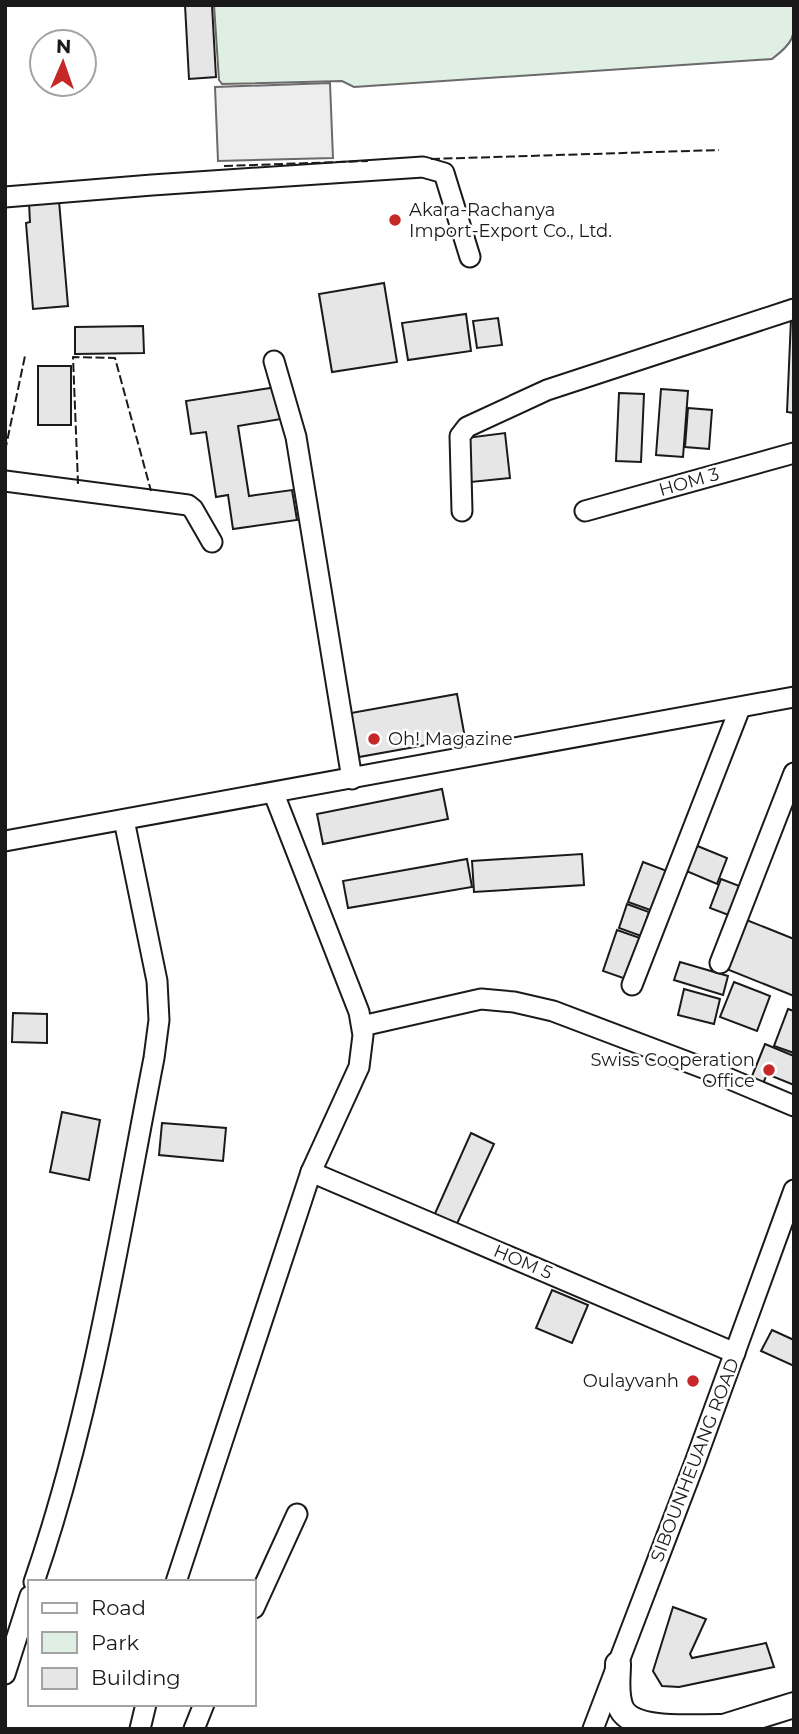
<svg xmlns="http://www.w3.org/2000/svg" width="799" height="1734" viewBox="0 0 799 1734" font-family="Montserrat,sans-serif">
  <style>
    .green { fill: #e0efe3; stroke: #6a6a6a; stroke-width: 2 }
    .parking { fill: #ededed; stroke: #6a6a6a; stroke-width: 2 }
    .building { fill: #e6e6e6; stroke: #1a1a1a; stroke-width: 2 }
    .lines { fill: none; stroke-linecap: round; stroke-linejoin: round }
    .minor-casing { stroke: #1a1a1a; stroke-width: 23 }
    .major-casing { stroke: #1a1a1a; stroke-width: 28 }
    .minor { stroke: #fff; stroke-width: 19 }
    .major { stroke: #fff; stroke-width: 24 }
    .fence { stroke: #1a1a1a; stroke-width: 2; stroke-dasharray: 9 3.5; stroke-linecap: butt }
    .poi-dot { fill: #c62828; stroke: #fff; stroke-width: 2.5 }
    .labels { text-anchor: middle; dominant-baseline: central; stroke-width: 5; stroke-linejoin: round; paint-order: stroke }
    .poi-label { font-size: 18px; fill: #1a1a1a; stroke: #fff; text-anchor: start }
    .street-label { font-size: 18px; fill: #1a1a1a; stroke: #fff }
  </style>
  <rect width="100%" height="100%" fill="#fff"/>
  <!-- green -->
  <path class="green" d="M214,5H794C794,36 797,40 772,59L354,87L342,81L222,84L219,80Z"/>
  <!-- parking -->
  <path class="parking" d="M330,83L333,158L218,161L215,87Z"/>
  <!-- building -->
  <g class="building">
    <path d="M185,5H212L216,77L189,79Z"/>
    <path d="M59,201L68,306L33,309L26,223L30,222L29,203Z"/>
    <path d="M384,283L397,362L332,372L319,294Z"/>
    <path d="M466,314L471,351L408,360L402,323Z"/>
    <path d="M498,318L502,345L477,348L473,321Z"/>
    <path d="M791,319H794V413L787,412Z"/>
    <path d="M143,326L144,353L75,354V327Z"/>
    <rect x="38" y="366" width="33" height="59"/>
    <path d="M277,387L281,419L238,426L249,496L292,490L297,520L233,529L228,495L216,497L206,432L191,434L186,401Z"/>
    <path d="M661,389L688,391L683,457L656,455Z"/>
    <path d="M619,393L644,394L641,462L616,461Z"/>
    <path d="M688,408L712,410L709,449L685,447Z"/>
    <path d="M505,433L510,478L471,482L466,438Z"/>
    <path d="M457,694L465,738L359,757L351,713Z"/>
    <path d="M442,789L448,819L323,844L317,814Z"/>
    <path d="M695,845L727,858L717,884L684,870Z"/>
    <path d="M582,854L584,885L474,892L472,861Z"/>
    <path d="M467,859L472,887L348,908L343,881Z"/>
    <path d="M643,862L667,871L653,911L628,902Z"/>
    <path d="M721,879L742,887L731,916L710,908Z"/>
    <path d="M627,904L649,912L641,936L619,928Z"/>
    <path d="M744,919L794,939V996L724,968Z"/>
    <path d="M617,930L640,938L626,979L603,971Z"/>
    <path d="M680,962L728,976L723,995L674,980Z"/>
    <path d="M734,982L770,996L757,1031L720,1017Z"/>
    <path d="M684,989L720,999L714,1024L678,1015Z"/>
    <path d="M788,1009L794,1011V1053L774,1046Z"/>
    <path d="M13,1013L47,1014V1043L12,1042Z"/>
    <path d="M765,1044L794,1056V1085L767,1074L762,1086L750,1081Z"/>
    <path d="M62,1112L100,1120L89,1180L50,1172Z"/>
    <path d="M162,1123L226,1128L223,1161L159,1155Z"/>
    <path d="M471,1133L494,1144L455,1228L433,1218Z"/>
    <path d="M552,1290L588,1305L572,1343L536,1328Z"/>
    <path d="M772,1330L794,1340V1366L761,1351Z"/>
    <path d="M673,1607L706,1619L690,1654L692,1658L766,1643L774,1667L679,1687L662,1686L653,1671Z"/>
  </g>
  <g class="lines">
    <defs>
      <g id="minor">
        <path d="M5,197L152,185L423,167L444,173L470,257"/>
        <path d="M274,361L296,437L352,779"/>
        <path d="M5,481L188,505L193,509L212,542"/>
        <path d="M462,511L460,436L467,427L547,390L794,309"/>
        <path d="M585,511L794,453"/>
        <path d="M5,841L794,697"/>
        <path d="M720,963L794,773"/>
        <path d="M632,985L740,708"/>
        <path d="M362,1026L481,999L514,1002L553,1011L706,1069L794,1106"/>
        <path d="M311,1172L735,1353"/>
        <path d="M34,1582C92,1414 120,1232 154,1058L159,1020L157,981L124,820"/>
        <path d="M176,1582L311,1172L359,1067L363,1035L359,1012L274,794"/>
        <path d="M254,1608L297,1514"/>
        <path d="M5,1674L30,1596"/>
        <path d="M140,1729L146,1704"/>
        <path d="M194,1729L204,1704"/>
        <path d="M593,1729L695,1462L794,1190"/>
      </g>
      <g id="major">
        <path d="M618,1664C618,1678 615,1694 621,1708C633,1734 698,1726 724,1727"/>
        <path d="M717,1729L794,1705"/>
      </g>
    </defs>
    <!-- minor casing -->
    <use href="#minor" class="minor-casing"/>
    <!-- major casing -->
    <use href="#major" class="major-casing"/>
    <!-- minor -->
    <use href="#minor" class="minor"/>
    <!-- major -->
    <use href="#major" class="major"/>
    <!-- fence -->
    <g class="fence">
      <path d="M431,159L719,150"/>
      <path d="M224,166L368,161"/>
      <path d="M5,451L25,356"/>
      <path d="M77,482L78,483L73,357L115,358L151,491"/>
    </g>
  </g>
  <!-- markers -->
  <g class="poi-dot">
    <circle cx="395" cy="220" r="7"/>
    <circle cx="374" cy="739" r="7"/>
    <circle cx="769" cy="1070" r="7"/>
    <circle cx="693" cy="1381" r="7"/>
  </g>
  <g class="labels">
    <!-- poi labels -->
    <g class="poi-label">
      <text x="409" y="210">Akara-Rachanya<tspan x="409" dy="21">Import-Export Co., Ltd.</tspan></text>
      <text x="388" y="739">Oh! Magazine</text>
      <text x="755" y="1060" text-anchor="end">Swiss Cooperation<tspan x="755" dy="21">Office</tspan></text>
      <text x="679" y="1381" text-anchor="end">Oulayvanh</text>
    </g>
    <!-- street labels -->
    <g class="street-label">
      <text transform="translate(689 482) rotate(-16)">HOM 3</text>
      <text transform="translate(523 1262) rotate(23)">HOM 5</text>
      <text transform="translate(695 1460) rotate(-69)">SIBOUNHEUANG ROAD</text>
    </g>
  </g>
  <!-- border -->
  <rect width="799" height="1734" fill="none" stroke="#1a1a1a" stroke-width="14"/>
  <!-- legend -->
  <rect x="28" y="1580" width="228" height="126" fill="#ffffff" stroke="#a3a3a3" stroke-width="2"/>
  <rect x="42" y="1603" width="35" height="10" fill="#ffffff" stroke="#a3a3a3" stroke-width="2"/>
  <text x="91" y="1615" font-size="21" fill="#1a1a1a">Road</text>
  <rect x="42" y="1632" width="35" height="21" fill="#e0efe3" stroke="#a3a3a3" stroke-width="2"/>
  <text x="91" y="1650" font-size="21" fill="#1a1a1a">Park</text>
  <rect x="42" y="1668" width="35" height="21" fill="#e6e6e6" stroke="#a3a3a3" stroke-width="2"/>
  <text x="91" y="1685" font-size="21" fill="#1a1a1a">Building</text>
  <!-- north arrow -->
  <g transform="translate(63 63) rotate(2)"><circle r="33" fill="#ffffff" stroke="#a3a3a3" stroke-width="2"/>
  <path d="M0-5L12 26L0 18L-12 26Z" fill="#c62828"/>
  <text y="-10" font-size="19" font-weight="bold" text-anchor="middle" fill="#1a1a1a">N</text>
  </g>
</svg>
